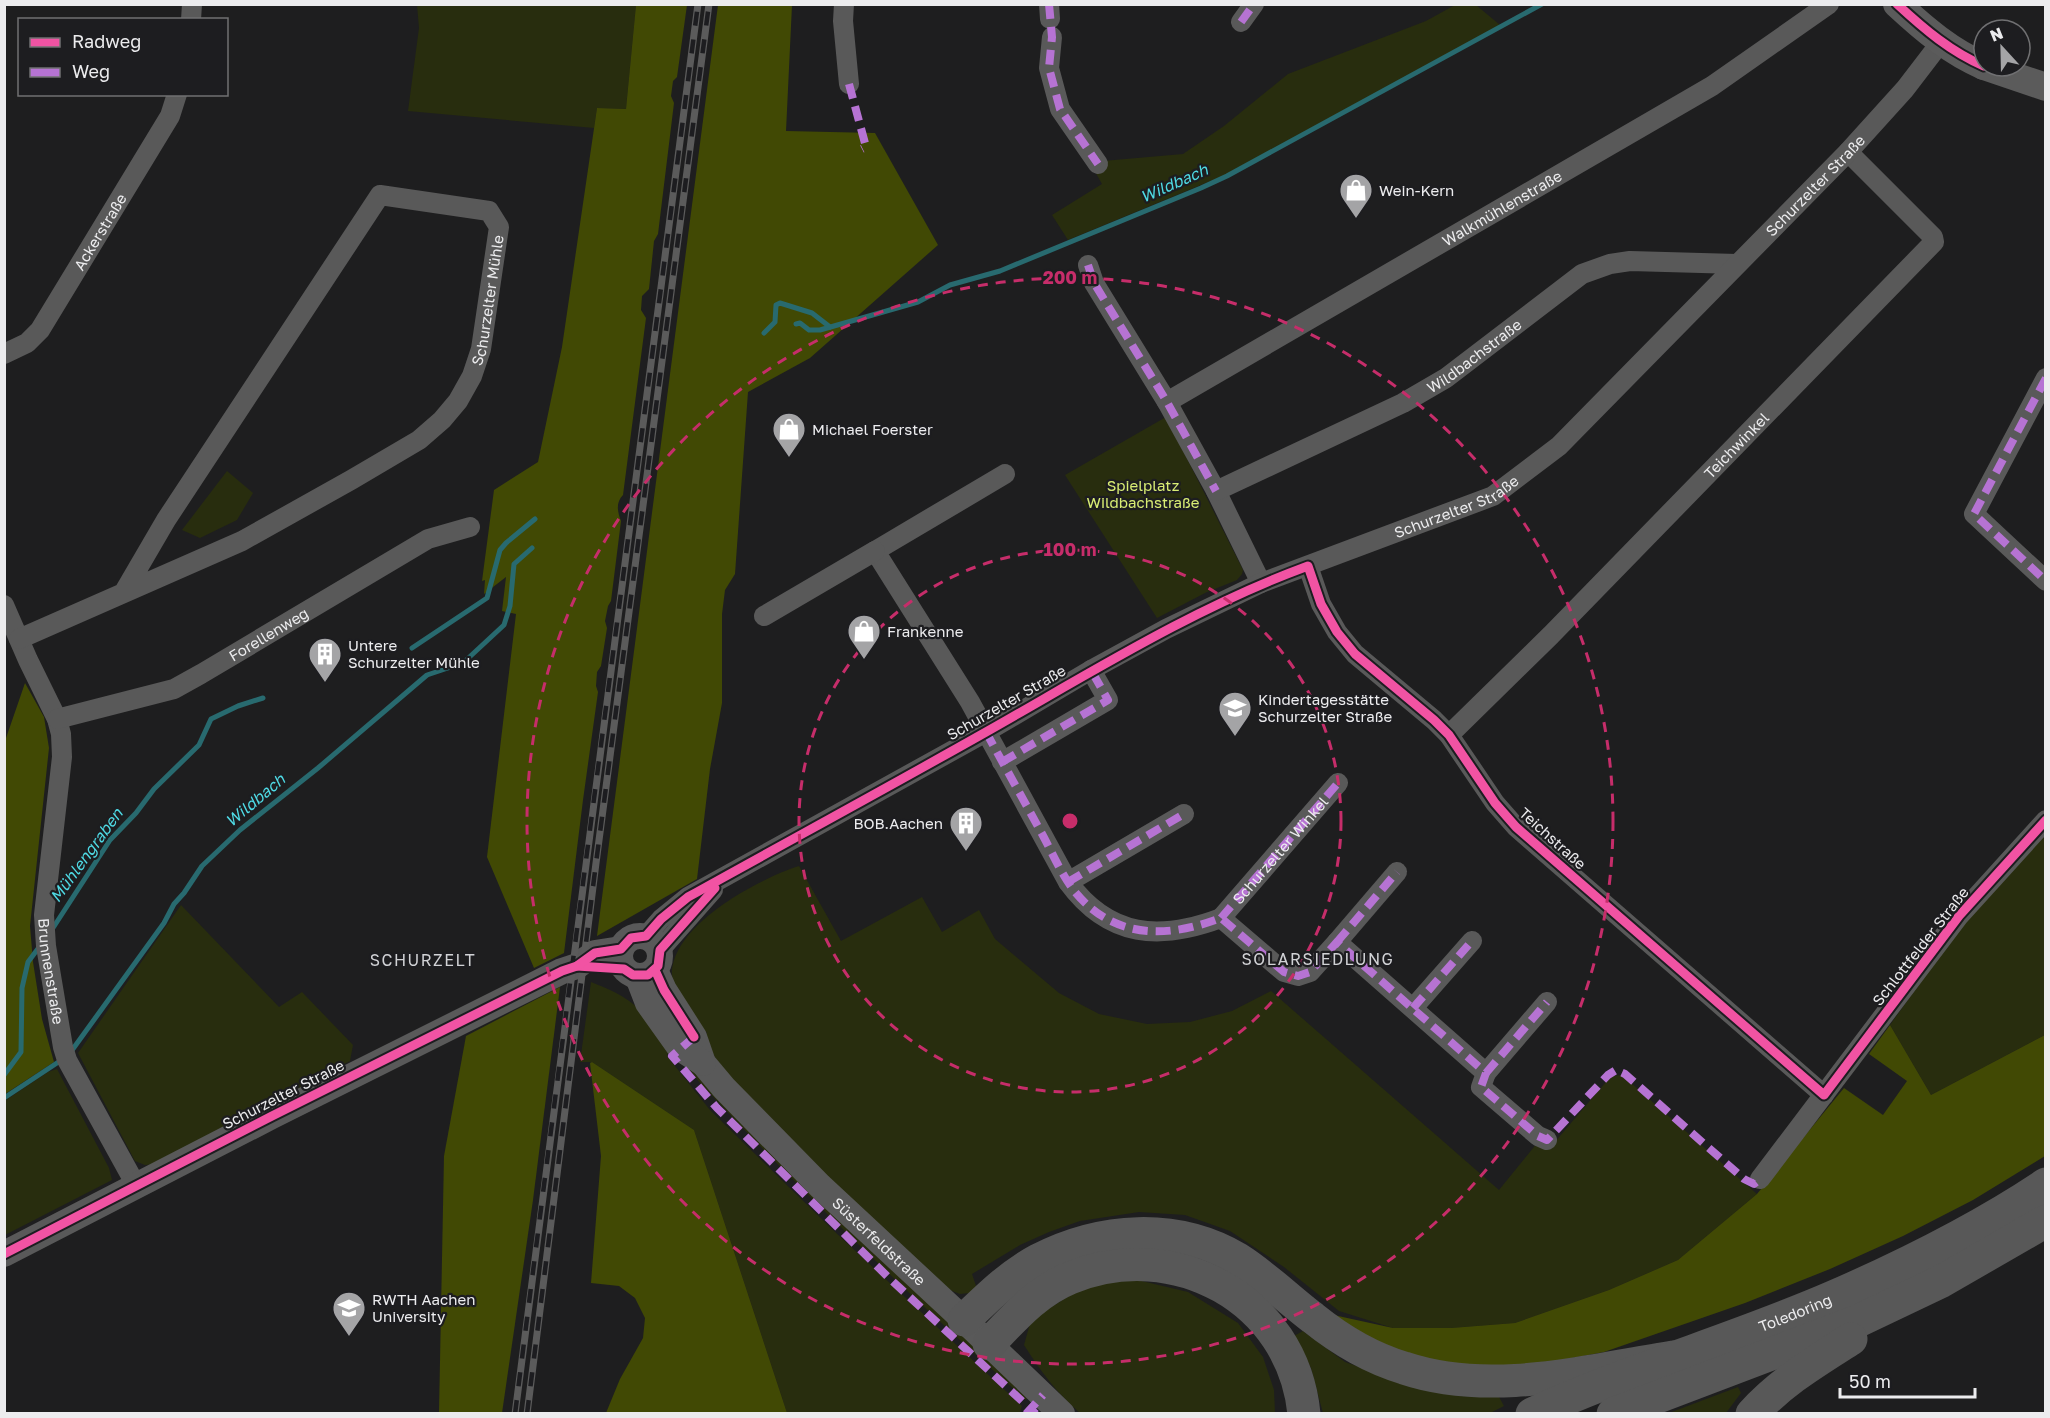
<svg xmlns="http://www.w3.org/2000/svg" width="2050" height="1418" viewBox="0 0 2050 1418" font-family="'Golos Text',sans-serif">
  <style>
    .green { fill: #282d0e }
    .forest { fill: #414904 }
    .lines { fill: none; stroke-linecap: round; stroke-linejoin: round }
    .stream { stroke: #286a6f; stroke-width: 5 }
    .minor { stroke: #595959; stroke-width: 20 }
    .tertiary { stroke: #595959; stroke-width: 26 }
    .secondary { stroke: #5b5b5b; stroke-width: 28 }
    .trunk { stroke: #585858; stroke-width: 33 }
    .rail-casing { stroke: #5b5b5b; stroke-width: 7 }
    .rail { stroke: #1d1d20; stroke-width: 4.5; stroke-dasharray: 14; stroke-linecap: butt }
    .quiet { stroke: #b673d3; stroke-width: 8; stroke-dasharray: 15 8; stroke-linecap: butt }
    .cycleway-casing { stroke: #1d1d20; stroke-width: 13 }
    .cycleway { stroke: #f153a3; stroke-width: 9 }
    .ring { fill: none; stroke: #c62d6a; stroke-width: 3; stroke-dasharray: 10 8 }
    .labels { text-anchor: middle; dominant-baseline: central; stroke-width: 4.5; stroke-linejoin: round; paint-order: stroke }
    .street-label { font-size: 15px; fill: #ececee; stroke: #1d1d20 }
    .poi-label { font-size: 15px; fill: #ececee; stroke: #1d1d20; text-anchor: start }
    .park-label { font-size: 15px; fill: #d9ed74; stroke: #1d1d20 }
    .water-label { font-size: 16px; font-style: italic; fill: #4fdae4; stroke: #1d1d20 }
    .neighbourhood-label { font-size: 16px; letter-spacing: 1.5px; fill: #d1d2d5; stroke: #1d1d20 }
    .centre { fill: #c62d6a; stroke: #1d1d20; stroke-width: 3 }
    .ring-label { font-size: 18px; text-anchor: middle; font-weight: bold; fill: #c62d6a; stroke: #1d1d20; stroke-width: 4.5; stroke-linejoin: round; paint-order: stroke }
  </style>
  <rect width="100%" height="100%" fill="#1e1e1f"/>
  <!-- green -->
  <g class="green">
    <path d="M417,5H636L626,109L597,108L594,128L408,111L419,28Z"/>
    <path d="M1455,5H1476L1500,25L1225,175L1068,240L1052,215L1102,184L1093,168L1103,161L1183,154L1224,126L1288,74L1426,21Z"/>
    <path d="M1166,417L1243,570L1242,574L1237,580L1207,592L1157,618L1065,475Z"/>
    <path d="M227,471L253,493L237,520L200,538L182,530Z"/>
    <path d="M2045,836V1035L1931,1095L1890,1025L1964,922Z"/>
    <path d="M799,866L841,941L922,897L942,932L979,910L995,939L1059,993L1099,1014L1147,1024L1190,1022L1232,1011L1271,991L1499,1190L1538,1142L1548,1150L1611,1076L1622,1075L1757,1194L1678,1260L1609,1290L1515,1323L1451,1328H1393L1339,1311L1284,1267L1230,1231L1185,1215L1139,1212L1080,1221L1049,1232L1020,1245L972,1274L978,1292L960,1294L945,1288L875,1227L724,1071L702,1038L707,1033C697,1021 672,990 672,974C672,925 758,879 799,866Z"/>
    <path d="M181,905L279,1007L302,992L353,1045L350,1061L156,1164L145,1165L135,1161L78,1053Z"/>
    <path d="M591,982C637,1000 644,1010 668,1052L667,1056L710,1110L834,1231L1022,1406L1020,1413H787L694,1130L592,1062H580Z"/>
    <path d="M681,1057L1029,1395L1026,1400C906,1293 789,1180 680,1061Z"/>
    <path d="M57,1069L109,1168L112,1180L5,1235L4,1106L6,1100L48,1072Z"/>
    <path d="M1129,1278L1188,1292L1238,1323L1263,1357L1274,1390L1275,1413H1080C1056,1392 1041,1372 1024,1345L1031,1320L1080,1289Z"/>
    <path d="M1303,1331L1345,1362L1419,1388L1459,1396L1499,1397L1504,1406L1488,1414L1323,1413L1311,1368L1294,1336Z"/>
    <path d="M1738,1387L1741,1393L1726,1413H1669Z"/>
  </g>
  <!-- forest -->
  <g class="forest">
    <path d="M636,5H687L677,77L673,81L671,96L674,103L658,234L654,241L649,289L642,296L641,310L646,318L623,495C616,502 617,511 621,521L611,601L608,606L605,621L607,628L601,666L597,672L596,686L598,692L583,800L564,953L534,968L487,857L516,614L502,611L506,577L484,594L485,580L482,581L494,490L538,462L562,347L597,108L626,109Z"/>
    <path d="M718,5H792L786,131L875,133L938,245L810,358L748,392L735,574L725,590L722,614V703L710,769L697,879L597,936Z"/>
    <path d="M25,683L44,717L49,748L30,926L33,962L42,1019L54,1062L5,1094V741Z"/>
    <path d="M560,987L533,1200L502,1413H439L444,1156L466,1036Z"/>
    <path d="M1890,1025L1931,1095L2045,1035V1156L1973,1200L1903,1236L1830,1269L1745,1303L1604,1352L1520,1368L1429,1362L1395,1351L1329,1314L1393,1328H1451L1515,1323L1609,1290L1678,1260L1757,1194L1844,1088L1883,1115L1907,1081L1869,1054Z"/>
    <path d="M592,1062L694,1130L787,1413H606L620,1379L643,1338L645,1318L635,1298L619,1286L591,1283L601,1156L590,1063Z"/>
  </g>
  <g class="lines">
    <!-- stream -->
    <g class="stream">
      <path d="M796,324L800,323L809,330H820L918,302L950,285L1000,271L1201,188L1227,176L1542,4"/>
      <path d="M764,333L775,322L776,305L780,303L812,313L830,327"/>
      <path d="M412,648L487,598L500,550L506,543L535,519"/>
      <path d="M51,931L110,840L136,813L154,789L199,745L211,719L238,706L263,698"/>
      <path d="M70,1053L164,923L174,904L184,893L202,866L240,830L318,768L427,675L463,663L504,625L510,606L514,564L532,548"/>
      <path d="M4,1075L21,1052L22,988L28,962L40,946"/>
      <path d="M4,1098L63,1059"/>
    </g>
    <!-- minor -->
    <g class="minor">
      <path d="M844,4L843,21L849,84"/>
      <path d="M1049,4L1050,19"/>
      <path d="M191,20L192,4"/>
      <path d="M1241,22L1254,4"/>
      <path d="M1052,37L1049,68L1060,109L1098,164"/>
      <path d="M1088,265L1094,283L1167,402L1216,491L1261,583"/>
      <path id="s1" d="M4,354L27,343L40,330L170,116L177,94"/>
      <path d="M2046,378L1974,514L2046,581"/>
      <path id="s2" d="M1167,402L1712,86L1829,4"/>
      <path d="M1005,474L875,551L970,702L1068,882C1109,938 1160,941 1221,918L1284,972L1298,976L1310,972L1337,942L1486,1073L1481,1087L1538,1136L1547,1140"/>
      <path id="s3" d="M1216,491L1403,403L1446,378L1582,274L1610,264L1630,261L1737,264"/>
      <path d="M1308,566L1321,604L1337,632L1355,654L1434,720L1449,735L1495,803L1516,827L1824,1095"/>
      <path id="s4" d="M4,605L28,660L57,719L61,734L62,757L44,915L46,946L63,1047L67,1060L137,1187"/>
      <path d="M764,616L875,551"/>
      <path id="s5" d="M19,639L242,541L351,480L419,440L442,420L458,401L472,376L481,349L499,227L489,211L380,195L166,520L124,592"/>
      <path id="s6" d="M57,719L174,689L201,674L428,539L470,527"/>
      <path id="s7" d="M1449,735L1551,635L1934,242L1933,237L1848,152"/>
      <path d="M1002,762L1108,700L1091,670"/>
      <path d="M1068,882L1184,814"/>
      <path id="s8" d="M1221,918L1338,783"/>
      <path id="s9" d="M646,936L661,919L688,897L986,732L1091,670L1166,629L1261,583L1493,496L1559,446L1848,152L1905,89L1941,42"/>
      <path d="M1337,942L1397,872"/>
      <path d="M660,950L713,890"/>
      <path d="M1413,1008L1472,941"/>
      <path d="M1486,1073L1547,1002"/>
      <path d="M1760,1179L1959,916L2046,820"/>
    </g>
    <!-- tertiary -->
    <g class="tertiary">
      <circle cx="640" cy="956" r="20"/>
      <path id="s10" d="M655,970L664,990L694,1037L703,1063L724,1088L820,1186L964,1320L1062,1414"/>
      <path d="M638,977L648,1003L680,1048L703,1063"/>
      <path d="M4,1254L272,1116L562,971L577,966L595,953L621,949"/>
    </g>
    <!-- secondary -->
    <g class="secondary">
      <path d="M1897,4C1924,29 1951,52 1984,66"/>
      <path d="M1984,66L2046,87"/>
    </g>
    <!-- trunk -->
    <g class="trunk">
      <path d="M964,1320C987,1298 1010,1275 1038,1260C1100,1228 1176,1222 1238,1259C1265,1276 1288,1299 1313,1318C1339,1339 1371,1358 1404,1368C1491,1397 1585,1371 1673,1357"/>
      <path d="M989,1344C1014,1318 1036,1292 1070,1278C1174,1235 1293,1299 1304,1414"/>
      <path id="s11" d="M1532,1414C1630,1369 1734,1340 1833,1297C1906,1265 1979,1229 2046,1184"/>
      <path d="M1613,1414L1858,1321L1942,1281L2046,1221"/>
      <path d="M1752,1414C1781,1382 1815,1362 1851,1339"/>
    </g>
    <defs>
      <g id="rail">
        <path d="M515,1414C574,944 637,474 698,4"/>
        <path d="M527,1414L596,863L709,4"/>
      </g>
    </defs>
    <!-- rail casing -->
    <use href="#rail" class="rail-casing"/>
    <!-- rail -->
    <use href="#rail" class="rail"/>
    <!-- quiet -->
    <g class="quiet">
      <path d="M1049,4L1052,37L1049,68L1060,109L1098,164"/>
      <path d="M1241,22L1254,4"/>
      <path d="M849,84L866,147L862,149"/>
      <path d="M1088,265L1094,283L1167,402L1216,491"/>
      <path d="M2046,378L1974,514L2046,581"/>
      <path d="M986,732C1004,765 1023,799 1041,832C1052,852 1061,874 1075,892C1115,940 1168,938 1221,918L1284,972L1298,976L1310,972L1337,942L1486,1073L1481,1087L1538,1136L1547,1140L1608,1075L1616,1070L1625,1074L1744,1179L1754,1184L1760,1179"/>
      <path d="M1002,762L1108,700L1091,670"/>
      <path d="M1068,882L1184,814"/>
      <path d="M1221,918L1338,783"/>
      <path d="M1337,942L1397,872"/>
      <path d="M1413,1008L1472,941"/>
      <path d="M694,1037L672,1056L717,1108L888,1277L1036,1414"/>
      <path d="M1486,1073L1547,1002"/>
      <path d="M1026,1414L1043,1395"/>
    </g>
    <defs>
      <g id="cycleway">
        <path d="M1897,4C1924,29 1951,52 1984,66"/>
        <path d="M577,966L624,969L633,975H648L658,966L660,950L715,888"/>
        <path d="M655,970L664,990L694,1037"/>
        <path d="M4,1254L272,1116L562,971L577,966L595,953L621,949L631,938L646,936L661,919L688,897C787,842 887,788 986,732C1092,672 1194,608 1308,566L1321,604L1337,632L1355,654L1434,720L1449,735L1495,803L1516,827L1824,1095L1959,916L2046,820"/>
      </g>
    </defs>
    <!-- cycleway casing -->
    <use href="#cycleway" class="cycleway-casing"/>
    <!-- cycleway -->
    <use href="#cycleway" class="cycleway"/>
  </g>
  <!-- distance rings -->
  <g class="ring">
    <circle cx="1070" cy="821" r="271"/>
    <circle cx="1070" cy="821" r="543"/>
  </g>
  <!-- icons -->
  <defs>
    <symbol id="shop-pin" viewBox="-11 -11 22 30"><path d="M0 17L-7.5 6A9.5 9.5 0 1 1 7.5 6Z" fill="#a4a4a6" stroke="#1d1d20"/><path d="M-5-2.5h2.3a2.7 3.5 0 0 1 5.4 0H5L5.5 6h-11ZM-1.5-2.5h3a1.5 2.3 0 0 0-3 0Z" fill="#fff"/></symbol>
    <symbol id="building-pin" viewBox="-11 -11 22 30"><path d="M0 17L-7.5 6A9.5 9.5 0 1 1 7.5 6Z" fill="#a4a4a6" stroke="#1d1d20"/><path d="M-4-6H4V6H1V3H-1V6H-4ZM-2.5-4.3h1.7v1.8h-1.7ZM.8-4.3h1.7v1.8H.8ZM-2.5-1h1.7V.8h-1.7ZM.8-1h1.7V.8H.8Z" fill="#fff"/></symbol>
    <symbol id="school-pin" viewBox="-11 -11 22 30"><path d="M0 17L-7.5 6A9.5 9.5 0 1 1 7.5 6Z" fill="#a4a4a6" stroke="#1d1d20"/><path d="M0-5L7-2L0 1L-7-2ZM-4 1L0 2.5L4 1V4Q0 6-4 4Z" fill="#fff"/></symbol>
    <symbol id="university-pin" viewBox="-11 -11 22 30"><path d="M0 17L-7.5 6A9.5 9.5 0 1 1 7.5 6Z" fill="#a4a4a6" stroke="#1d1d20"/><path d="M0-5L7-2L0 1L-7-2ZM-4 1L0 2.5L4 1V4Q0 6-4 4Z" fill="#fff"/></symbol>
  </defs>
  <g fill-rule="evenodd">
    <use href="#shop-pin" x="1337" y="171" width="38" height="52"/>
    <use href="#shop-pin" x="770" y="410" width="38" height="52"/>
    <use href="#shop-pin" x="845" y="612" width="38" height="52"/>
    <use href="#building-pin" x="306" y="635" width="38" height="52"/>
    <use href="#school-pin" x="1216" y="689" width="38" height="52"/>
    <use href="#building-pin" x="947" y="804" width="38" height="52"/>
    <use href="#university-pin" x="330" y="1289" width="38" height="52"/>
  </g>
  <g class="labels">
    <!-- street labels -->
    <g class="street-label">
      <text stroke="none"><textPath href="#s9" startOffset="1407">Schurzelter Straße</textPath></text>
      <text stroke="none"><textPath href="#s2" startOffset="387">Walkmühlenstraße</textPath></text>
      <text stroke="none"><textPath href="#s1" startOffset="159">Ackerstraße</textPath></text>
      <text stroke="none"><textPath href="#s5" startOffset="609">Schurzelter Mühle</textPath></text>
      <text stroke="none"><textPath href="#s3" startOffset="292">Wildbachstraße</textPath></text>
      <text stroke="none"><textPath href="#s7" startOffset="408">Teichwinkel</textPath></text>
      <text stroke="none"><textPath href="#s9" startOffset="921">Schurzelter Straße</textPath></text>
      <text stroke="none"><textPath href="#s6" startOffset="230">Forellenweg</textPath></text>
      <text transform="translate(1006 702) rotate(-30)">Schurzelter Straße</text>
      <text transform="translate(1553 838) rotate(42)">Teichstraße</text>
      <text stroke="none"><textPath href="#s8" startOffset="90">Schurzelter Winkel</textPath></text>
      <text transform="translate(1920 946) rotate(-52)">Schlottfelder Straße</text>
      <text stroke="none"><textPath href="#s4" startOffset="380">Brunnenstraße</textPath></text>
      <text transform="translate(283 1094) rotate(-27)">Schurzelter Straße</text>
      <text stroke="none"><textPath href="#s10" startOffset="356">Süsterfeldstraße</textPath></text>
      <text stroke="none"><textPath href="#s11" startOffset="282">Toledoring</textPath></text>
    </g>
    <!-- poi labels -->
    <g class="poi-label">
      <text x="1379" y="190">Wein-Kern</text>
      <text x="812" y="429">Michael Foerster</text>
      <text x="887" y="631">Frankenne</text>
      <text x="348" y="645">Untere<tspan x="348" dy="17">Schurzelter Mühle</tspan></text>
      <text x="1258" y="699">Kindertagesstätte<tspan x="1258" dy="17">Schurzelter Straße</tspan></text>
      <text x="943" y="823" text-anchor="end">BOB.Aachen</text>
      <text x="372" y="1299">RWTH Aachen<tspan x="372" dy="17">University</tspan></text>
    </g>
    <!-- park labels -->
    <g class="park-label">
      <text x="1143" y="485">Spielplatz<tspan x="1143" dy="17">Wildbachstraße</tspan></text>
    </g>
    <!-- water labels -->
    <g class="water-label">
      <text transform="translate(1174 183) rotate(-24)">Wildbach</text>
      <text transform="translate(255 800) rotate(-40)">Wildbach</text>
      <text transform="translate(86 855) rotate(-54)">Mühlengraben</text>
    </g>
    <!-- neighbourhood labels -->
    <g class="neighbourhood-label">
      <text x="1318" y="959">SOLARSIEDLUNG</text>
      <text x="423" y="960">SCHURZELT</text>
    </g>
  </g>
  <circle cx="1070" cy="821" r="9" class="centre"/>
  <g class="ring-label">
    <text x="1070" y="284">200 m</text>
    <text x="1070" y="556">100 m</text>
  </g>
  <!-- border -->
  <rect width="2050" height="1418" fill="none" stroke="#ececee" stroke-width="12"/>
  <!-- legend -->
  <rect x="18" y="18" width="210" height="78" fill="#1d1d20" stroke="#707072" stroke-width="1.5"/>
  <rect x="30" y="38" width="30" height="9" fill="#f153a3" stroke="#707072" stroke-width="1.5"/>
  <text x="72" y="48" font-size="18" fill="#ececee">Radweg</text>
  <rect x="30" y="68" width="30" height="9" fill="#b673d3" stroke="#707072" stroke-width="1.5"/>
  <text x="72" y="78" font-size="18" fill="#ececee">Weg</text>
  <!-- north arrow -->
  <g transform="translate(2002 48) rotate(338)"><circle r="28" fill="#1d1d20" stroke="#707072" stroke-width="1.5"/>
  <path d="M0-4.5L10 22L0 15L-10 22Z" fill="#a4a4a6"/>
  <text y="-9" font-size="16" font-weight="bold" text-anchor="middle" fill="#ececee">N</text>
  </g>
  <!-- scale -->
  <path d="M1840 1388v9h135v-9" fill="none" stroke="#ececee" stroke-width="3"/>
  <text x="1849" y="1388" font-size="18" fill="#ececee" stroke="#1d1d20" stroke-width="4.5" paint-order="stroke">50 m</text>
</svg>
